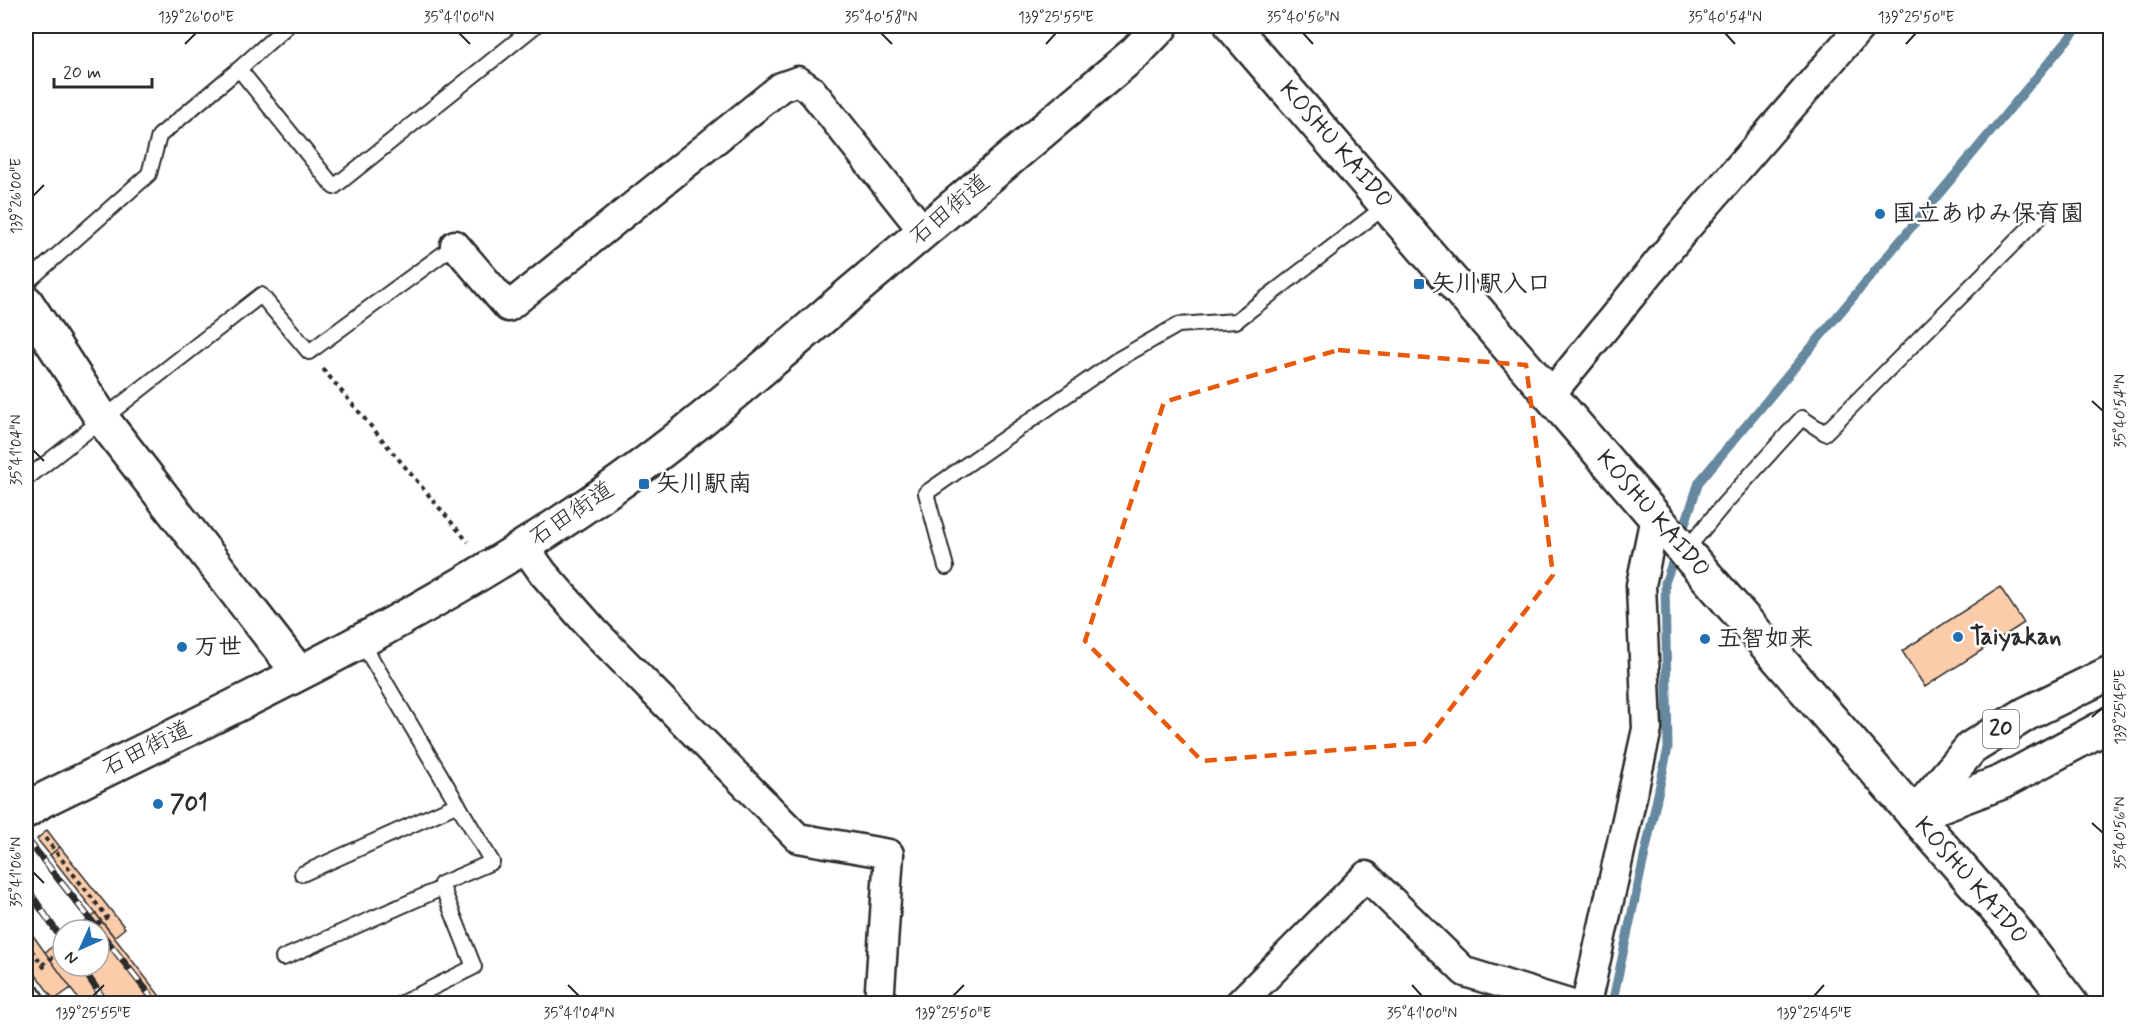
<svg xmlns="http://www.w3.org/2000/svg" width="2136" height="1029" viewBox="0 0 2136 1029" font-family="Mynerve,'Klee One',sans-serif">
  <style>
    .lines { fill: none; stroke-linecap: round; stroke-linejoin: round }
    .stream { stroke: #66899f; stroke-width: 9 }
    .building { fill: #fbccaa; stroke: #2b2b2b; stroke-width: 1.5 }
    .lane-casing { stroke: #2b2b2b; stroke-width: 18 }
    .street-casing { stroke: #2b2b2b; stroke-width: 33 }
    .secondary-casing { stroke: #2b2b2b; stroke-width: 38 }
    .primary-casing { stroke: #2b2b2b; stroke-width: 38 }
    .path { stroke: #2b2b2b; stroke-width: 4; stroke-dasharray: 4.5 4.5; stroke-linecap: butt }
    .lane { stroke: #fff; stroke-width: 14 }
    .street { stroke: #fff; stroke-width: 28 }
    .secondary { stroke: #fff; stroke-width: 33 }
    .primary { stroke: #fff; stroke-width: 33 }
    .rail-casing { stroke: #2b2b2b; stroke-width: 7 }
    .rail { stroke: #fff; stroke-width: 4.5; stroke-dasharray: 14; stroke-linecap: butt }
    .marked { fill: none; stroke: #e8590c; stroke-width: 4.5; stroke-dasharray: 12 8; stroke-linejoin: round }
    .ticks { fill: none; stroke: #2b2b2b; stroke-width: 2 }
    .poi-dot { fill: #1f6fb2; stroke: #fff; stroke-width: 2 }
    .labels { text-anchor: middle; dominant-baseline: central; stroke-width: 5; stroke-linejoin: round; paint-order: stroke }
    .shield { fill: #fff; stroke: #6b6b6b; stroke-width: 1.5 }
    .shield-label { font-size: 22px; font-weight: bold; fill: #2b2b2b }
    .street-label { font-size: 24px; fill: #2b2b2b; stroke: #fff }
    .poi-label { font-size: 24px; font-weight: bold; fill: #2b2b2b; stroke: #fff; text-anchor: start }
    .neatline { fill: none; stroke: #2b2b2b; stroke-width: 2 }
    .ticks-label { font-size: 15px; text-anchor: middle; fill: #2b2b2b }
  </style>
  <rect width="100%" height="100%" fill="#fff"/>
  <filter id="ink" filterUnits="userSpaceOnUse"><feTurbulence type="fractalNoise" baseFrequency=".0167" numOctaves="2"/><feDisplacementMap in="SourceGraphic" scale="12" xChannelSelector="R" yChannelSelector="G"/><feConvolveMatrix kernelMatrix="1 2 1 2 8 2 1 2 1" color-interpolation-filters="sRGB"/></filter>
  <g filter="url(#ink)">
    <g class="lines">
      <!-- stream -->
      <g class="stream">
        <path d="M1681,536L1699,482L2079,26"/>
        <path d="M1612,1004L1668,748L1665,583L1676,552"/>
      </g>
    </g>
    <!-- building -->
    <g class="building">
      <path d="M2000,587L2024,623L1925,687L1902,651Z"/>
      <path d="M47,830L60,847L50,855L37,839Z"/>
      <path d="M60,847L125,928L114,937L50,855Z"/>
      <path d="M96,914L114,937L166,1004H82L44,953L63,939V966H99V930H74Z"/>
      <path d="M26,926L71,988L54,1000L26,961Z"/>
    </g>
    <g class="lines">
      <defs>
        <g id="lane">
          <path d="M239,69L287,26"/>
          <path d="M26,283L149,174L159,136L239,69L334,187L535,26"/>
          <path d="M26,479L261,295L309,352L455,245"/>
          <path d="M1685,551L1724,504L1802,418L1825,433L2039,218"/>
          <path d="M946,567L926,493L1117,360L1178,325L1236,321L1387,205"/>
          <path d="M361,641L492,862L441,884L474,967L400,1004"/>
          <path d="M302,874L458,804"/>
          <path d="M283,958L442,888"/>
        </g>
        <g id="street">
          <path d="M455,245L508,307L781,87L798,81L812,91L924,232"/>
          <path d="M1551,394L1682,233L1861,26"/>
          <path d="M524,546L543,573L594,631L798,838L889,854L879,1004"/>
          <path d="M26,996L31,1004"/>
          <path d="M1239,1004L1366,876L1465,972L1569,1004"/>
          <path d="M1586,1004L1647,729L1641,585L1655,517"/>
        </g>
        <g id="secondary">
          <path d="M1232,26L1655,517L2011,926L2071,1004"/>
          <path d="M26,302L103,420L299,673"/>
          <path d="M26,811L43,800C225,711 410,625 578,511C673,448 759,372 845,298C942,216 1039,134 1136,52L1161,26"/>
        </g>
        <g id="primary">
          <path d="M1917,814L2002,782L2110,724"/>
          <path d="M1914,815L1971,748L2026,714L2110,673"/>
        </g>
      </defs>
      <!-- lane casing -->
      <use href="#lane" class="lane-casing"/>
      <!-- street casing -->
      <use href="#street" class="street-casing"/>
      <!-- secondary casing -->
      <use href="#secondary" class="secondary-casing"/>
      <!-- primary casing -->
      <use href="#primary" class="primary-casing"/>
      <!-- path -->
      <g class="path">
        <path d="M323,369L468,542"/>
        <path d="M45,838L107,917L90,930"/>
        <path d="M26,943L47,971"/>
        <path d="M42,965L63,950"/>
      </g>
      <!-- lane -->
      <use href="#lane" class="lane"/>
      <!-- street -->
      <use href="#street" class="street"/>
      <!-- secondary -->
      <use href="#secondary" class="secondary"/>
      <!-- primary -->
      <use href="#primary" class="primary"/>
      <defs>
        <g id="rail">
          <path d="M26,838L157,1004"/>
          <path d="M26,887L63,941"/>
          <path d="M81,966L107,1004"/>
        </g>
      </defs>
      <!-- rail casing -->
      <use href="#rail" class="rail-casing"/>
      <!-- rail -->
      <use href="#rail" class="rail"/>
    </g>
  </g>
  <!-- marked area -->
  <path class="marked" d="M1338,350L1526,365L1553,575L1424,743L1202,761L1085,641L1164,402Z"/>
  <!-- ticks -->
  <path class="ticks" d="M459,33L470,44M881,33L892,44M1303,33L1313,44M1725,33L1735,44M185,44L196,33M1046,44L1056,33M1906,44L1916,33M33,196L44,185M2092,401L2103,411M33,450L44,461M2092,717L2103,707M2092,823L2103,833M33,872L44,883M568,985L579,996M1412,985L1422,996M93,996L104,985M953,996L964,985M1814,996L1824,985"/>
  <!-- markers -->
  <g class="poi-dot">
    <circle cx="1880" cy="214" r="6"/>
    <rect x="1413" y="278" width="12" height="12" rx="3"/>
    <rect x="638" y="478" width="12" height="12" rx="3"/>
    <circle cx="1958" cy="637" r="6"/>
    <circle cx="1705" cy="639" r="6"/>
    <circle cx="182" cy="647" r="6"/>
    <circle cx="158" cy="804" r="6"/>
  </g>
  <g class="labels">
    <!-- shield labels -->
    <rect class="shield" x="1983" y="710" width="36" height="38" rx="4.5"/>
    <g class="shield-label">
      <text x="2001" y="729">20</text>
    </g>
    <!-- street labels -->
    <g class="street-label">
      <text transform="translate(1336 145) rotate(49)">KOSHU KAIDO</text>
      <text transform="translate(950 210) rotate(-40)">石田街道</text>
      <text transform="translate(572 514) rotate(-34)">石田街道</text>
      <text transform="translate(1653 514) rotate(49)">KOSHU KAIDO</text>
      <text transform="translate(147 749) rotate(-26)">石田街道</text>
      <text transform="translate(1971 881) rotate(49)">KOSHU KAIDO</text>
    </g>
    <!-- poi labels -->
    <g class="poi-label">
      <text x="1892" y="214">国立あゆみ保育園</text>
      <text x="1431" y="284">矢川駅入口</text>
      <text x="656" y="484">矢川駅南</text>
      <text x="1970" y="637">Taiyakan</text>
      <text x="1717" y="639">五智如来</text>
      <text x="194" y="647">万世</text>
      <text x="170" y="804">701</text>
    </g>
  </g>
  <!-- margin -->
  <rect width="2136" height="1029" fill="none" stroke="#fff" stroke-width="66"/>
  <!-- north arrow -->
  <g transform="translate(81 948) rotate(225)"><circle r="28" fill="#ffffff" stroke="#aaaaaa" stroke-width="1.5"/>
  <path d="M0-4.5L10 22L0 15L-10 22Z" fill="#1f6fb2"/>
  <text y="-9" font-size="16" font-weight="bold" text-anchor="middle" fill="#2b2b2b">N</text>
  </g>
  <!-- scale -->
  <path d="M54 78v9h98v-9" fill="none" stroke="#2b2b2b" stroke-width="3"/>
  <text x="63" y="78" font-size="18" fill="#2b2b2b" stroke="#ffffff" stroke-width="4.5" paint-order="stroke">20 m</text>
  <rect x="33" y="33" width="2070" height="963" class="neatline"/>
  <g class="ticks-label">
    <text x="196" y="22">139°26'00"E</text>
    <text x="459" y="22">35°41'00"N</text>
    <text x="881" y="22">35°40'58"N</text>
    <text x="1056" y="22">139°25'55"E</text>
    <text x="1303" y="22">35°40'56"N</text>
    <text x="1725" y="22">35°40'54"N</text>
    <text x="1916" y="22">139°25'50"E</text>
    <text transform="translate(16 196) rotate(-90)" y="5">139°26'00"E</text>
    <text transform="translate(2120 411) rotate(-90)" y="5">35°40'54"N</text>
    <text transform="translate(16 450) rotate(-90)" y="5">35°41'04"N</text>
    <text transform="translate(2120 707) rotate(-90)" y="5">139°25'45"E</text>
    <text transform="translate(2120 833) rotate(-90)" y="5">35°40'56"N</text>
    <text transform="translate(16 872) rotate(-90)" y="5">35°41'06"N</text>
    <text x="93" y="1018">139°25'55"E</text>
    <text x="579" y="1018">35°41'04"N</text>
    <text x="953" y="1018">139°25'50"E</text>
    <text x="1422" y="1018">35°41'00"N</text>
    <text x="1814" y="1018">139°25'45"E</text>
  </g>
</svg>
